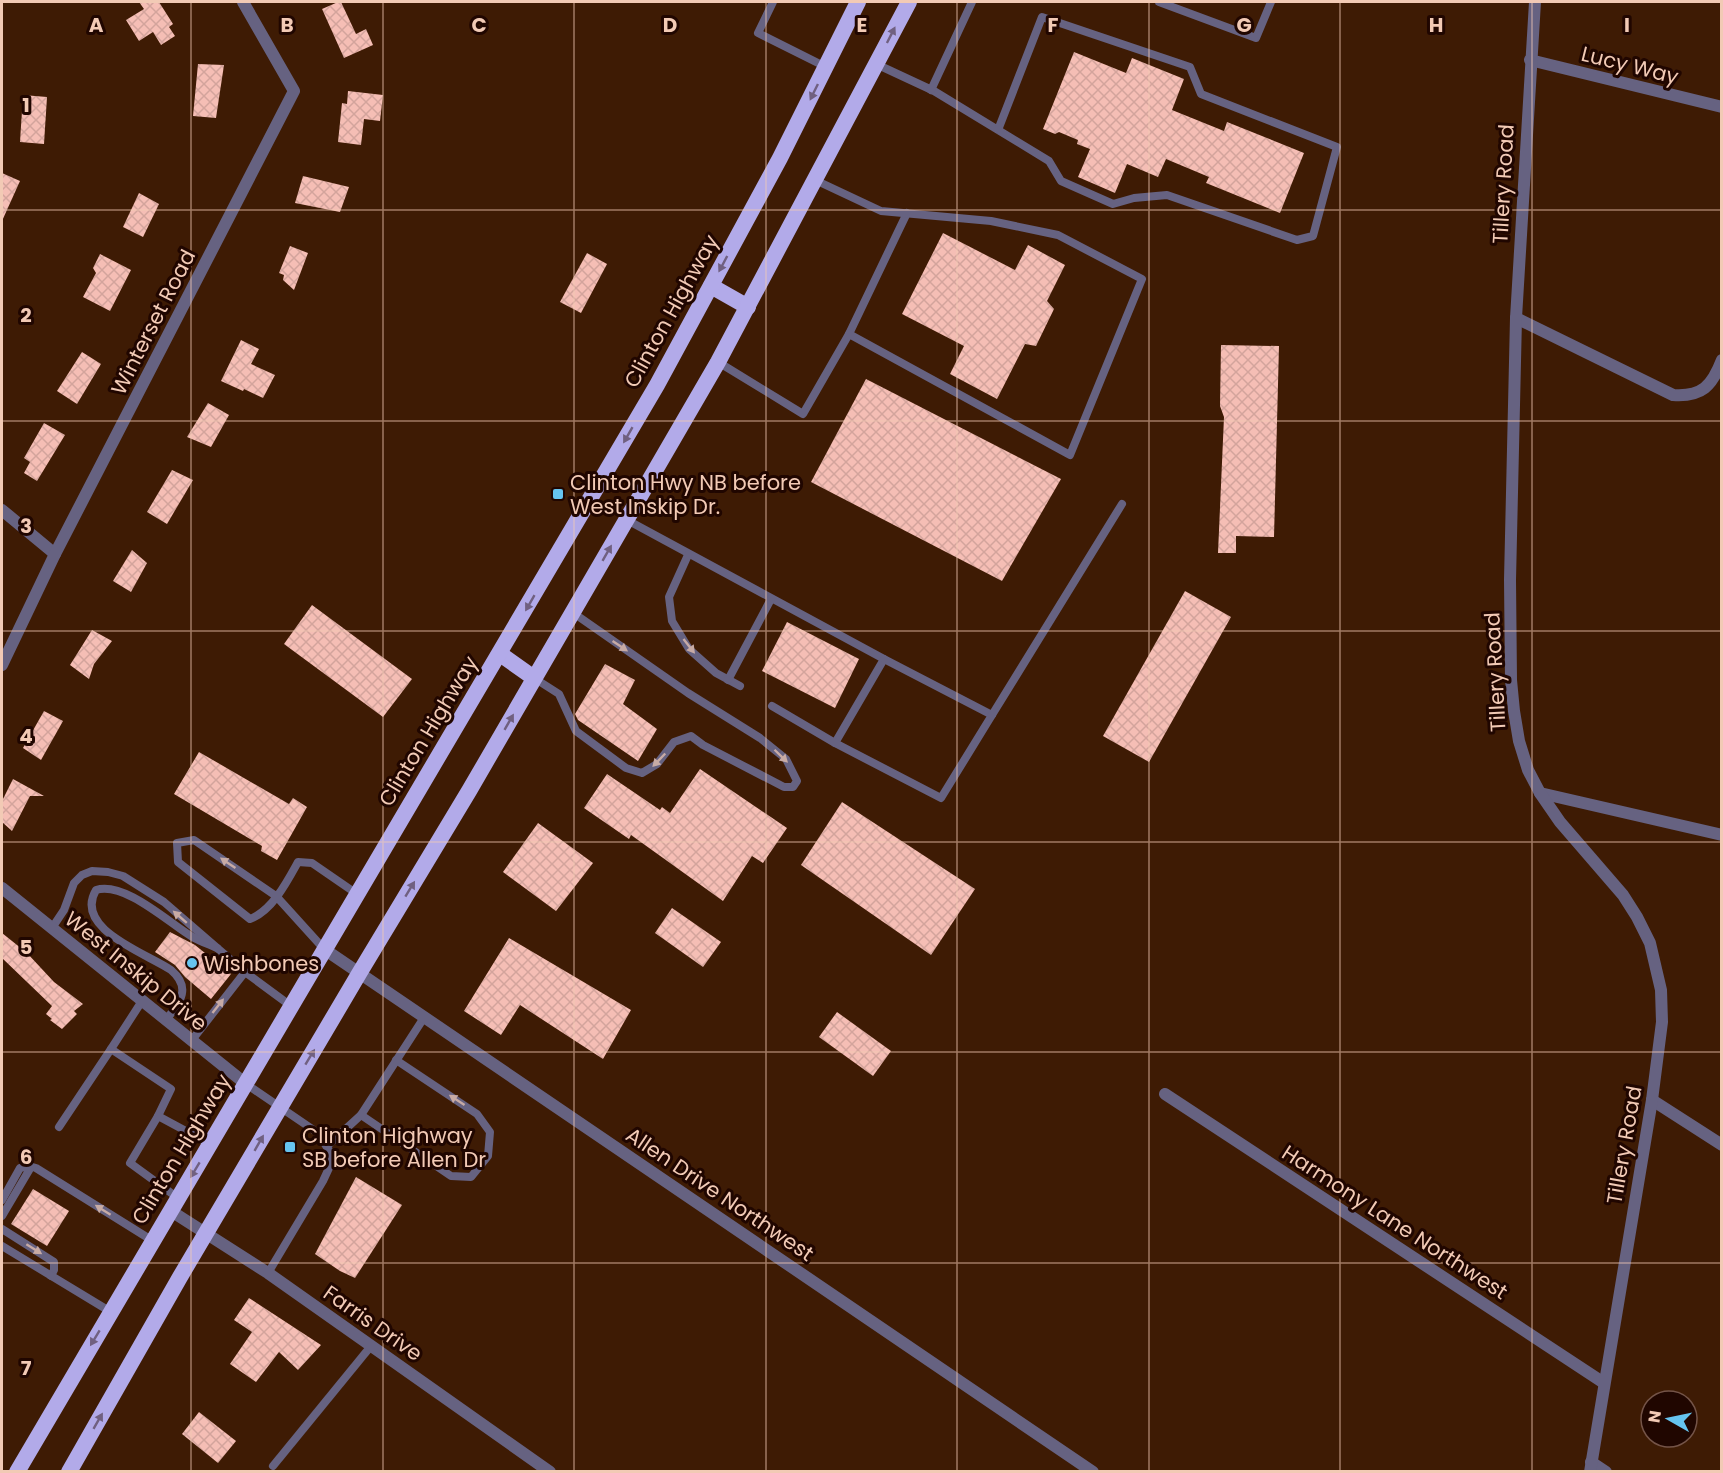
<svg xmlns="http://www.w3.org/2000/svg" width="1723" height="1473" viewBox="0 0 1723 1473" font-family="Poppins,sans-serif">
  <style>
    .building { fill: url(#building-cross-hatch) }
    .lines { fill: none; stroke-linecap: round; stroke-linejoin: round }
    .service { stroke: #666281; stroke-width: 8 }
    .minor { stroke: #666281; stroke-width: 12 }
    .tertiary { stroke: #666281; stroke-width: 12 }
    .trunk { stroke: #b2aae9; stroke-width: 16 }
    .oneway { fill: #706080 }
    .oneway2 { fill: #c8aba5 }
    .grid { fill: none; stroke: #f2cab5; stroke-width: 1.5; stroke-opacity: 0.55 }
    .poi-dot { fill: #66c4ef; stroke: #200600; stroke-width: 2 }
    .labels { text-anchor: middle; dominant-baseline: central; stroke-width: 6; stroke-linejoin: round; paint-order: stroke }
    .street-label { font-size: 21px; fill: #f2cab5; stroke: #200600 }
    .poi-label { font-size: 21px; fill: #f2cab5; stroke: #200600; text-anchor: start }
    .grid-label { font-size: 20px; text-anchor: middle; font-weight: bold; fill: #f2cab5; stroke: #200600; stroke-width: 6; stroke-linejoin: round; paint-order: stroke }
  </style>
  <defs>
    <pattern id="building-cross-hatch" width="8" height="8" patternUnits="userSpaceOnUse" patternTransform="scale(1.5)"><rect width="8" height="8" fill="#f5beb5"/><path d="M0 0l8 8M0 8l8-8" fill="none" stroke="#d3a49c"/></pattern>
  </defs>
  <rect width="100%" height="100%" fill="#3e1b04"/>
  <!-- building -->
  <g class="building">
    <path d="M139,2H159L173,24L169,27L175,36L161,45L153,32L139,41L126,20L144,9Z"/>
    <path d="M338,2H341L356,34L366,29L373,45L344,58L322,9Z"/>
    <path d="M1074,52L1126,73L1132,58L1184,79L1172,110L1224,131L1227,122L1304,153L1280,213L1206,183L1209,177L1166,159L1158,177L1127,164L1115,193L1078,177L1090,149L1077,144L1078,140L1059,132L1055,134L1043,129Z"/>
    <path d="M198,64L224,65L216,118L193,116Z"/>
    <path d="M348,91L383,95L380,121L364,119L361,145L338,142L342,103L347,104Z"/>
    <path d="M23,95L47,97L44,144L20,142Z"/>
    <path d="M2,173L20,181L2,221Z"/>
    <path d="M303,176L349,187L340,212L295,203Z"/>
    <path d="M139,193L159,204L143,237L123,227Z"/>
    <path d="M943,233L1015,270L1028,245L1065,265L1047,301L1054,309L1036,346L1025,344L997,399L950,374L964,346L902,314Z"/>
    <path d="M290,246L308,253L294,290L283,280L284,275L279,273Z"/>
    <path d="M587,253L607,264L581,313L560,302Z"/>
    <path d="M100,254L131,270L110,311L83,297L96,273L93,268Z"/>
    <path d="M241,340L259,349L251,364L275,375L263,398L244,389L243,391L221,381Z"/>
    <path d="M1221,345L1279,346L1274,537L1236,536V553H1218L1224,417L1220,406Z"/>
    <path d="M82,352L101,364L77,404L57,391Z"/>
    <path d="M866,379L1061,479L1002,581L811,482Z"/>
    <path d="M208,403L229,415L211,447L187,437Z"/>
    <path d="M44,423L65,435L37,481L24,473L30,462L24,458Z"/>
    <path d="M172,470L193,480L167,524L147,512Z"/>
    <path d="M132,550L147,563L131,592L113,581Z"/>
    <path d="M1185,591L1231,617L1149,762L1103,736Z"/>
    <path d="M312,605L412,679L383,717L284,644Z"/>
    <path d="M787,622L859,659L835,708L762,671Z"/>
    <path d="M92,630L112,641L94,664L89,679L70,665Z"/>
    <path d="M605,664L635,680L623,704L657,729L638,761L578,720L575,714Z"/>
    <path d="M44,711L63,721L41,760L23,748Z"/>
    <path d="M199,752L289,804L293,798L307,807L277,860L261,851L262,846L174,794Z"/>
    <path d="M700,769L787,828L763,863L752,856L723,901L631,835L629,839L584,808L607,774L660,810L662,807L670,813Z"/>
    <path d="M13,779L44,796H30L12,831L2,822V801Z"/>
    <path d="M842,802L975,889L931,955L801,865Z"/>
    <path d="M538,823L593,863L556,911L503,872Z"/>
    <path d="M672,908L721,942L703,967L655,933Z"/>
    <path d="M170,932L195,945L231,974L211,999L185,977L175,965L155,952Z"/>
    <path d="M2,933L27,953L54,982L83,1004L74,1011L77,1014L62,1029L50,1020L52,1019L46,1014L52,1006L2,958Z"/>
    <path d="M509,938L631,1010L603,1059L520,1005L501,1035L464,1011Z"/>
    <path d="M837,1012L891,1051L873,1076L819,1037Z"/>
    <path d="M356,1177L402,1205L355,1278L340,1271L315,1254Z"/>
    <path d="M33,1189L69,1211L47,1246L11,1224Z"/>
    <path d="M249,1298L321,1345L298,1370L279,1352L256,1382L230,1364L252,1332L234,1320Z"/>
    <path d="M199,1412L236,1441L218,1463L182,1434Z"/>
  </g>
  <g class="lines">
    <!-- service -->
    <g class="service">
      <path d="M773,2L758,33L826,67"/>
      <path d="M1159,2L1256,38L1271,2"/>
      <path d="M876,64L934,91L1049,161L1061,181L1113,204L1134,198L1167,195L1297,240L1313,236L1337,147L1201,94L1190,67L1042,17L998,130"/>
      <path d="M931,90L972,2"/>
      <path d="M849,334L907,213"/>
      <path d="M718,362L803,414L849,334L1070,455L1142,279L1058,235L991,221L881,211L815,180"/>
      <path d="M627,520L884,659L835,743"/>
      <path d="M688,555L669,597L672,621L689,649L716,673L740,686"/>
      <path d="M534,678L559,694L576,731L626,768L642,773L657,764L674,742L691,736L703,745L784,787H793L797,781L786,759L760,738L688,693L572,612"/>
      <path d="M728,680L771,599"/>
      <path d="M772,706L835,743L941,798L992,715L884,659"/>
      <path d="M992,715L1122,504"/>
      <path d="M52,928L64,910L74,883L82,875L92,871L108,872L123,876L164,902L245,972L291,1006"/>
      <path d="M324,949L276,896L194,840L177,843L178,862L250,919C272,911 287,882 298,862L312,863L357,894"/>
      <path d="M142,1001L111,1049L171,1089L158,1116"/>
      <path d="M166,1020C180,1002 192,988 171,970C146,953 73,929 96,890C124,881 168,922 191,936C199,941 208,944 217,948"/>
      <path d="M192,1040L245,972"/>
      <path d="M246,1084L318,1133L332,1155L329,1168L323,1181L268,1273"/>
      <path d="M361,1115L451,1176L471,1177L488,1156L490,1132L477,1114L396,1060"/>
      <path d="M59,1127L111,1049"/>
      <path d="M327,1146L361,1115L425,1016"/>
      <path d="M178,1198L130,1163L158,1116L210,1144"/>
      <path d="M2,1200L20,1168L29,1166L36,1168L153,1241"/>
      <path d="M2,1216L31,1167"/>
      <path d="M2,1229L54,1262V1270L51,1276"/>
      <path d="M2,1246L111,1312"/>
      <path d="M273,1466L371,1346"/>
    </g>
    <!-- minor -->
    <g class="minor">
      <path d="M1530,60L1722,107"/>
      <path d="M1516,318L1673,395C1702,397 1712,386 1722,360"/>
      <path d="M2,510L55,554"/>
      <path d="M2,665L55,554L294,91L243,2"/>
      <path d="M1540,793L1722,835"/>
      <path d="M324,949L1093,1472"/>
      <path d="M1165,1094L1604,1383"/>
      <path d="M1652,1100L1722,1145"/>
      <path d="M171,1211L268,1273L550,1472"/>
      <path d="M1591,1462L1606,1472"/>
    </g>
    <!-- tertiary -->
    <g class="tertiary">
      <path d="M1535,2L1516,318L1510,580L1511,680L1514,711L1519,741L1528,770L1540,793L1560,822L1623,895L1637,917L1650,943L1661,990L1662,1022L1652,1100L1590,1472"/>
      <path d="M2,888L246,1084"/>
    </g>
    <!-- trunk -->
    <g class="trunk">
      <path d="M711,286L748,307"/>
      <path d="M500,654L534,678"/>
      <path d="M17,1472L657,385L780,158L858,2"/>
      <path d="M69,1472L180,1277L360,972L469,791L718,362L909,2"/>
    </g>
  </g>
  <!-- one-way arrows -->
  <defs><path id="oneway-solid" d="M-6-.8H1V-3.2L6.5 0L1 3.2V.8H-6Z" transform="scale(1.5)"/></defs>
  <g class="oneway">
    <use href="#oneway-solid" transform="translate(891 35) rotate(-63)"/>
    <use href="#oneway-solid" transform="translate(814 92) rotate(116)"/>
    <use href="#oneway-solid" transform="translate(723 264) rotate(118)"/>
    <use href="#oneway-solid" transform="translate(628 435) rotate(120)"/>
    <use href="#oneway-solid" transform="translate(607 553) rotate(-60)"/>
    <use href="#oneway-solid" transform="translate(530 603) rotate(120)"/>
    <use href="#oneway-solid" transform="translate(509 722) rotate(-60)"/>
    <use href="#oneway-solid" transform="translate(410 889) rotate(-59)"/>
    <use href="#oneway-solid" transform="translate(310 1057) rotate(-59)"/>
    <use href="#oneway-solid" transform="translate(259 1143) rotate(-60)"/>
    <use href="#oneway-solid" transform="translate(195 1170) rotate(121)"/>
    <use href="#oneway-solid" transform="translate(95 1338) rotate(121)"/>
    <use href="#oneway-solid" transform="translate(98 1421) rotate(-60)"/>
  </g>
  <g class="oneway2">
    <use href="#oneway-solid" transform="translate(620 646) rotate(34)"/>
    <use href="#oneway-solid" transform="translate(689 646) rotate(52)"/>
    <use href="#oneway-solid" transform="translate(781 756) rotate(44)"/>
    <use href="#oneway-solid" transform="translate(659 760) rotate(134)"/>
    <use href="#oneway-solid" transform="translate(228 863) rotate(-146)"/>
    <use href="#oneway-solid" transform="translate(180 917) rotate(-139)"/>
    <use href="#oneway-solid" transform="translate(218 1006) rotate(-52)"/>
    <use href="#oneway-solid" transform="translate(457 1100) rotate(-147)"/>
    <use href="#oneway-solid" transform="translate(103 1210) rotate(-148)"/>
    <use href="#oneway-solid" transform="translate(34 1249) rotate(32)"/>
  </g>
  <!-- grid -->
  <path class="grid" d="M191,2V1472M383,2V1472M574,2V1472M766,2V1472M957,2V1472M1149,2V1472M1340,2V1472M1532,2V1472M2,210H1722M2,421H1722M2,631H1722M2,842H1722M2,1052H1722M2,1263H1722"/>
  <!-- markers -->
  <g class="poi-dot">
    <rect x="552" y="488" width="12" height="12" rx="3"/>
    <circle cx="192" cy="963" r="6"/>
    <rect x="284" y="1141" width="12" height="12" rx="3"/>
  </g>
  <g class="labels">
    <!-- street labels -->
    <g class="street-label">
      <text transform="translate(1630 65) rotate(14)">Lucy Way</text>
      <text transform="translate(1503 184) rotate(-87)">Tillery Road</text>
      <text transform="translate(671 311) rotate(-61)">Clinton Highway</text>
      <text transform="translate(153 322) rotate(-63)">Winterset Road</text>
      <text transform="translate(1495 672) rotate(-93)">Tillery Road</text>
      <text transform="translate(428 731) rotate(-59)">Clinton Highway</text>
      <text transform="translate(136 971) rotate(39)">West Inskip Drive</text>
      <text transform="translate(1624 1145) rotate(-80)">Tillery Road</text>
      <text transform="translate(181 1149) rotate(-59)">Clinton Highway</text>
      <text transform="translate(720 1194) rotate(34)">Allen Drive Northwest</text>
      <text transform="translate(1395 1222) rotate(33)">Harmony Lane Northwest</text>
      <text transform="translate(373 1323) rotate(35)">Farris Drive</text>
    </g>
    <!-- poi labels -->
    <g class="poi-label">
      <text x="570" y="482">Clinton Hwy NB before<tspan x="570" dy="24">West Inskip Dr.</tspan></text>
      <text x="204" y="963">Wishbones</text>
      <text x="302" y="1135">Clinton Highway<tspan x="302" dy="24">SB before Allen Dr</tspan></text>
    </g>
  </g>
  <g class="grid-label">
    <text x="96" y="32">A</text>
    <text x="287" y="32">B</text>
    <text x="479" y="32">C</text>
    <text x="670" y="32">D</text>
    <text x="862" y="32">E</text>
    <text x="1053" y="32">F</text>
    <text x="1244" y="32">G</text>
    <text x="1436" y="32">H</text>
    <text x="1627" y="32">I</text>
    <text x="26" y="112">1</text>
    <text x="26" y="322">2</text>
    <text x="26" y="533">3</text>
    <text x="26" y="743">4</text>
    <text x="26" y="954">5</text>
    <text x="26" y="1164">6</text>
    <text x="26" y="1375">7</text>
  </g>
  <!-- border -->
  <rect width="1723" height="1473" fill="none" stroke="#f2cab5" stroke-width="6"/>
  <!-- north arrow -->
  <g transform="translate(1669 1419) rotate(279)"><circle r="28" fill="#200600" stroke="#745448" stroke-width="1.5"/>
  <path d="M0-4.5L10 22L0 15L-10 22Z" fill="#66c4ef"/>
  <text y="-9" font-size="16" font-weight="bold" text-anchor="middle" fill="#f2cab5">N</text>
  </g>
</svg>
